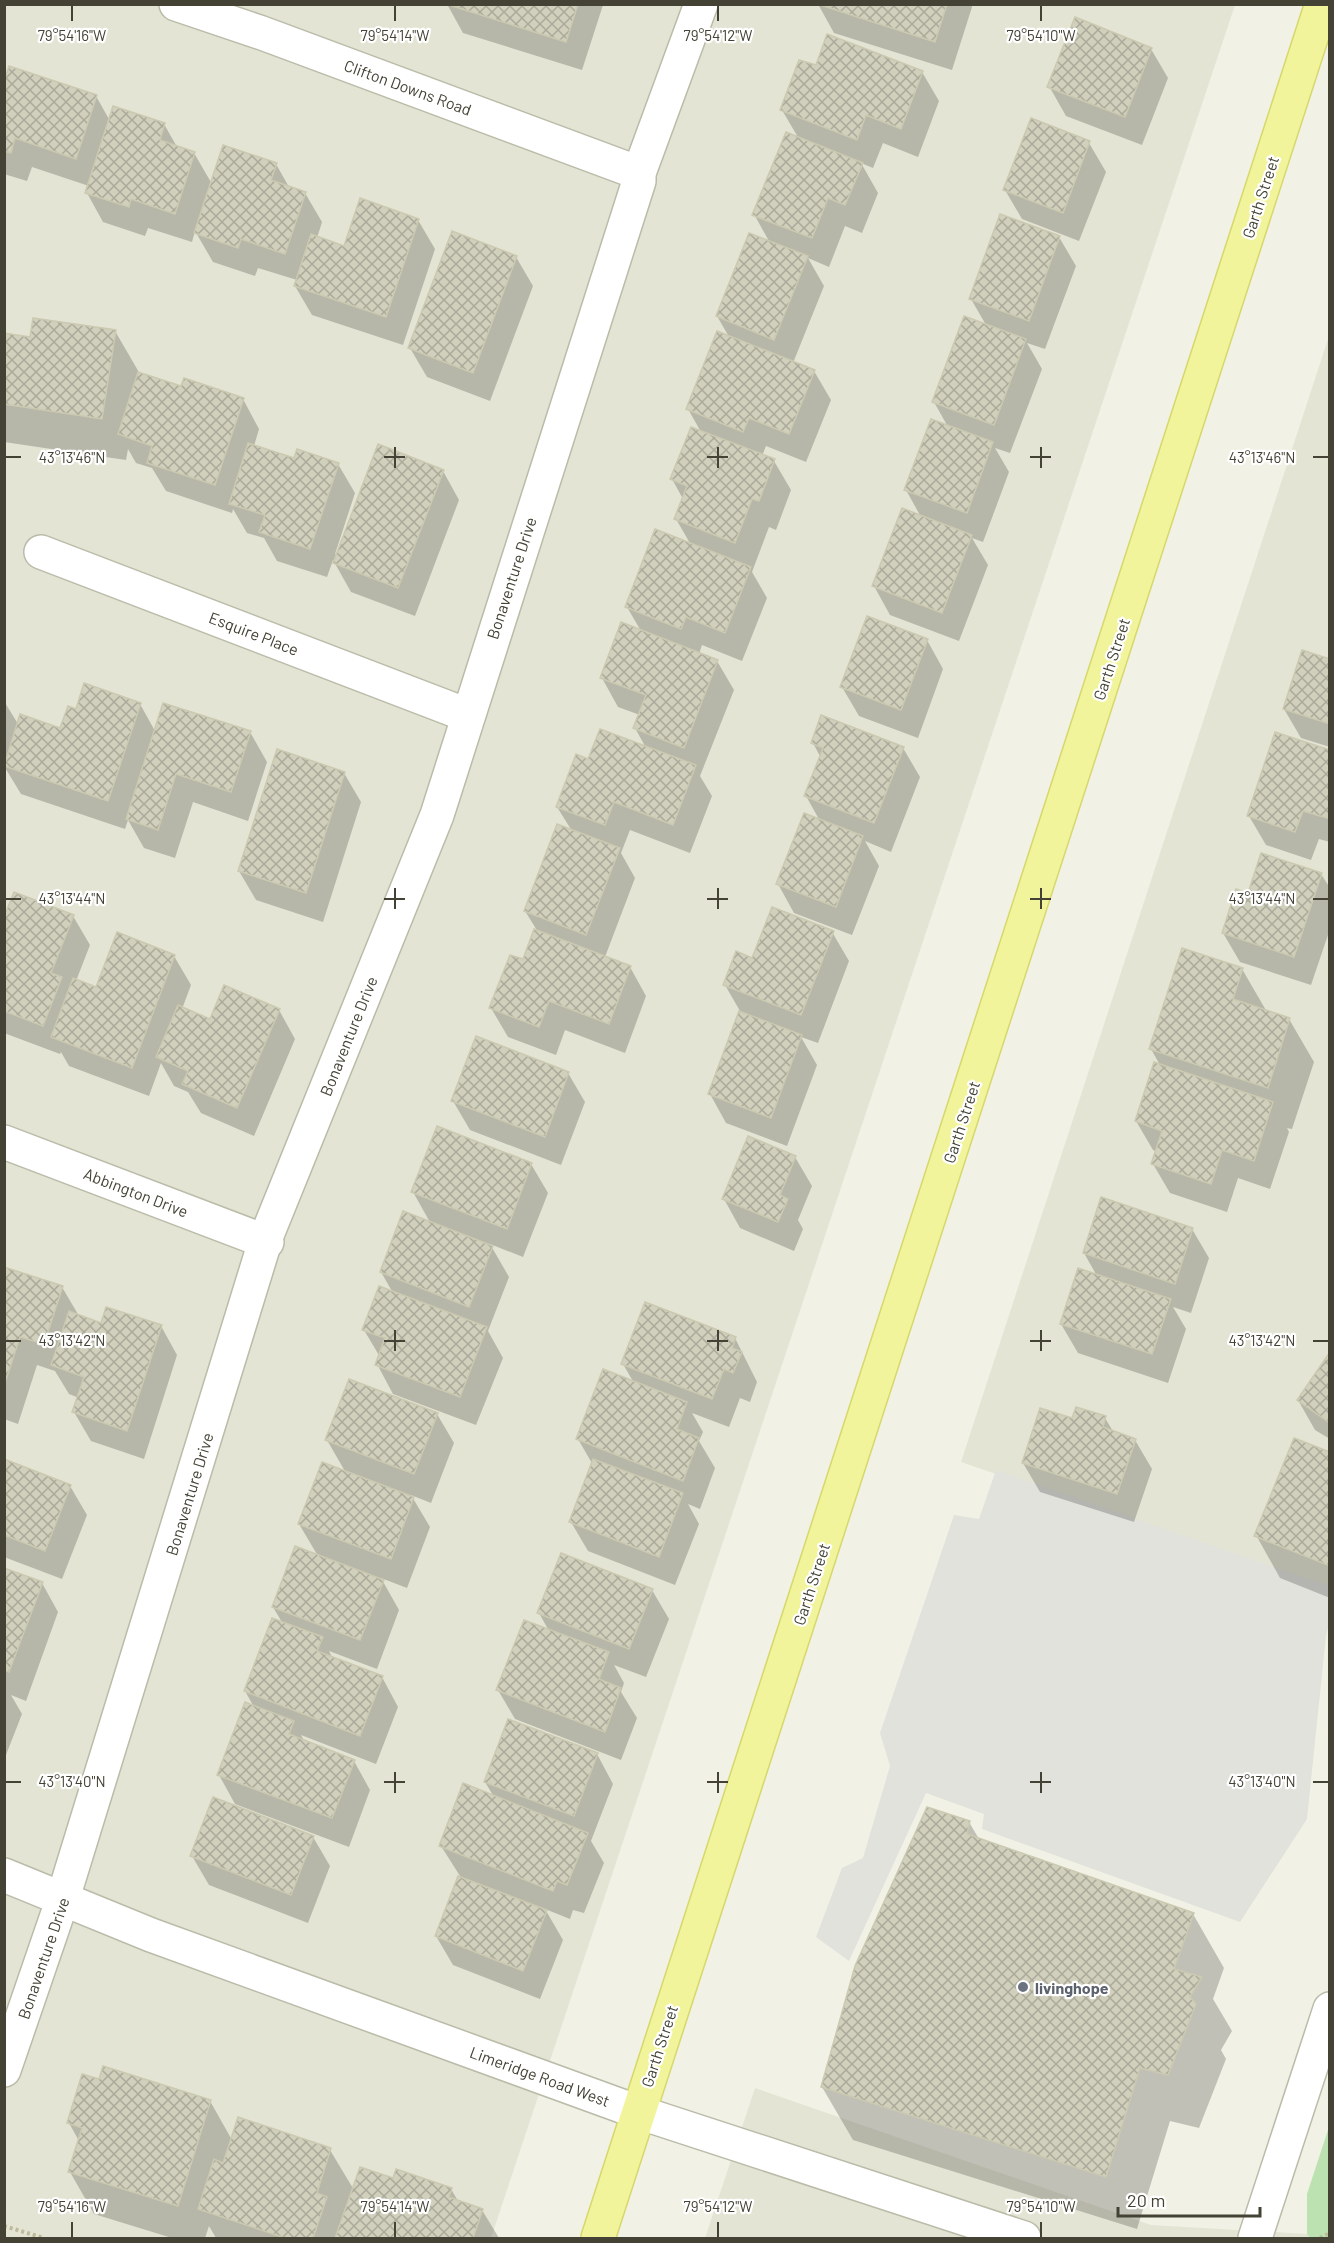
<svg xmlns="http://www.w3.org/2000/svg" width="1334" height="2243" viewBox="0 0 1334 2243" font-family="Barlow,sans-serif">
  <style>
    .residential { fill: #e4e4d4 }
    .park { fill: #bde2b1 }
    .parking { fill: #e2e2dd }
    .shadow { fill: #0003 }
    .building { fill: url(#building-cross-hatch); stroke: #cbc9b0; stroke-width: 1.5 }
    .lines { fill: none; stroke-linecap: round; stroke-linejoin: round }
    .minor-casing { stroke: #bbbba9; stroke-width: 36 }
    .major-casing { stroke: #d6d86c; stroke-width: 36 }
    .path { stroke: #bcba9b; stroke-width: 4; stroke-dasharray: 3 3; stroke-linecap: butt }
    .minor { stroke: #fff; stroke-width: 33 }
    .major { stroke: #f2f49b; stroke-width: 33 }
    .ticks { fill: none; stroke: #434235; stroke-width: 2 }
    .worship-dot { fill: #6b7280; stroke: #fff; stroke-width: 2 }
    .labels { text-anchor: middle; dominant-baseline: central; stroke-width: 4.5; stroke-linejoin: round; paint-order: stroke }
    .street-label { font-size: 16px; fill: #434235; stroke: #fff }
    .worship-label { font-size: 16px; font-weight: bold; fill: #5b616d; stroke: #fff; text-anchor: start }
    .ticks-label { font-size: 15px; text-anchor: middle; fill: #434235; stroke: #fff; stroke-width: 4.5; stroke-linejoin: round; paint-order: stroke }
  </style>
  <defs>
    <pattern id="building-cross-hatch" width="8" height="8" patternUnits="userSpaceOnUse" patternTransform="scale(1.5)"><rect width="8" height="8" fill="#d1d0bc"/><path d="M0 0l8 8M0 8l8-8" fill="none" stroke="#abaa9a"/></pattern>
  </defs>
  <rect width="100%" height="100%" fill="#f1f1e5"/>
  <!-- residential -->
  <g class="residential">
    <path d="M5,5H1235L491,2238H5Z"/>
    <path d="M1329,336V1588L961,1462Z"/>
    <path d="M755,2088L1151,2225L1307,2234L1310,2238H705Z"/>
  </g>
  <!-- park -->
  <path class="park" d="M1329,2127V2238H1310L1307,2234V2194Z"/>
  <!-- parking -->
  <path class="parking" d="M996,1470L1329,1586V1624L1326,1636L1307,1819L1240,1922L982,1829L984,1814L926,1793L849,1961L816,1937L842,1868L863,1858L890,1766L880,1733L954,1515L979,1519Z"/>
  <!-- shadow -->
  <g class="shadow">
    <path d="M447,4H603V5L582,70L463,33Z"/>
    <path d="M818,4H971L972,7L952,70L834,33Z"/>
    <path d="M1151,49L1168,78L1142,145L1066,116L1049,86Z"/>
    <path d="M816,67L922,72L939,101L918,157L883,143L873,168L861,163L878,193L862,233L845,226L829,267L808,258L824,286L793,363L814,371L831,400L806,462L766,446L762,456L774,461L791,490L776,530L769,527L752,572L767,598L742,661L702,645L699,654L717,661L734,690L700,776L712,796L690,853L630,830L621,853L635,878L605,957L630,967L646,996L625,1053L565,1030L556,1055L508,1037L491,1008L524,961L538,932L525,911L572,831L557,807L589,761L646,748L635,728L640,715L618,707L602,678L641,631L627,607L691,545L676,519L683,499L672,479L701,432L688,409L729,337L717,316L770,243L754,214L799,139L782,110Z"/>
    <path d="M4,85L96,96L110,121L164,124L177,147L194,153L212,184L276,164L289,187L305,193L322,222L317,238L345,247L418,220L435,249L403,345L312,315L295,286L297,280L258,268L255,276L213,262L195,231L192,242L148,228L145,236L103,222L87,193L89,186L32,167L27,181L4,174Z"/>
    <path d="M1089,143L1106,172L1079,241L1022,219L1005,190Z"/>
    <path d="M1059,237L1076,266L1045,349L1027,343L1042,369L1010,453L995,448L1009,472L983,542L972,538L988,565L959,641L890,615L874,586L921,517L906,490L948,427L934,402L986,325L971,299Z"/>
    <path d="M516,257L533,286L490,401L427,377L410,348Z"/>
    <path d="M115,331L140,374L182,388L243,399L259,429L254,446L295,460L338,464L355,493L335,554L337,555L443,471L459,500L415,616L351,592L333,560L327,577L277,561L264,538L247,533L233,509L232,513L166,491L152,468L136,463L128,449L126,460L4,442V334L31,339Z"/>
    <path d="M927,640L943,669L918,738L859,716L842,687Z"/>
    <path d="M1330,661V747L1301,738L1284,709Z"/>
    <path d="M4,701L18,724L61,730L77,711L140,704L155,731L250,732L267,762L248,821L193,802L175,858L144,848L128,820L125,829L21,794L4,766Z"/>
    <path d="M813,743L903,748L920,777L891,852L865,841L879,866L852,935L794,913L778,884L820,821L806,796L821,758Z"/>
    <path d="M1330,751V842L1319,839L1311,860L1266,845L1249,816Z"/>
    <path d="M344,773L361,802L323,922L256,900L239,871Z"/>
    <path d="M1321,874L1330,888V929L1311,985L1240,962L1223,933L1249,894Z"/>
    <path d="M73,916L90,945L76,981L97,989L174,956L191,985L182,1009L211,1021L279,1010L295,1039L254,1136L201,1113L188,1092L174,1086L161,1063L149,1096L69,1066L61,1052L60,1054L4,1033V921Z"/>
    <path d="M832,932L849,961L818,1043L801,1037L817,1065L787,1146L726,1123L710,1094L740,1011L725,985L753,960Z"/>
    <path d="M1242,969L1267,1012L1289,1019L1314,1062L1292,1129L1287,1128L1289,1132L1270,1189L1238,1178L1227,1212L1170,1193L1153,1164L1157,1152L1153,1150L1136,1121L1160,1065L1151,1049Z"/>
    <path d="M568,1073L585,1102L561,1165L470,1130L453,1101Z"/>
    <path d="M795,1157L812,1186L798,1220L803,1229L794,1251L740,1228L724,1199Z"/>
    <path d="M531,1164L548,1193L523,1257L490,1244L509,1277L488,1331L503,1358L476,1425L393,1394L377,1364L380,1357L364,1330L393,1293L381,1272L431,1224L413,1192Z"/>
    <path d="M1192,1229L1209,1258L1191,1313L1173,1307L1186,1329L1168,1383L1078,1353L1061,1324L1097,1276L1084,1253Z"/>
    <path d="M4,1268L62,1287L79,1316L102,1324L161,1326L177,1355L144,1459L91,1441L74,1412L79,1398L69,1394L55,1371L37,1365L18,1424L4,1419Z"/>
    <path d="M735,1338L757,1382L750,1402L740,1398L729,1427L692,1413L703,1432L699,1441L715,1468L700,1509L688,1504L699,1524L675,1585L588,1551L571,1522L593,1465L578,1439L634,1383L623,1364Z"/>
    <path d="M1330,1355V1439L1315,1430L1298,1400Z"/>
    <path d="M437,1414L454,1443L431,1503L411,1495L430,1527L407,1588L381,1578L399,1610L377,1669L329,1651L333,1659L382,1677L398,1707L376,1764L301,1735L305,1742L354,1761L370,1790L349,1847L235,1804L219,1775L254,1707L245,1691L283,1624L273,1607L318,1556L299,1524L346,1473L327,1440Z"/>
    <path d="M1105,1418L1114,1433L1135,1440L1152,1469L1134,1522L1040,1492L1023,1463L1073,1420Z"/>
    <path d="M1330,1454V1598L1280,1578L1256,1535Z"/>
    <path d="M4,1461L70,1486L87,1515L62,1579L4,1557Z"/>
    <path d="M4,1569L42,1583L58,1612L26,1701L11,1695L22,1714L4,1760Z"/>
    <path d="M652,1590L669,1619L646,1677L614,1665L624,1683L621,1692L637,1718L621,1760L515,1719L498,1690L549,1631L539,1613Z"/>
    <path d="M597,1754L613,1784L591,1841L604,1863L584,1913L573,1910L570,1919L545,1909L563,1940L540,1999L453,1965L436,1936L460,1876L441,1846L494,1797L485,1782Z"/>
    <path d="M969,1822L979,1839L1193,1914L1224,1968L1213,1999L1232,2031L1221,2050L1226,2059L1199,2128L1170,2121L1137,2229L853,2140L822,2087Z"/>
    <path d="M313,1837L330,1866L308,1923L209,1885L192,1856Z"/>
    <path d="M100,2081L210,2101L232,2140L330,2150L354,2190L394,2180L451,2189L458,2201L482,2210L499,2238H216L209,2226L205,2238H172L94,2214L70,2172L79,2141L69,2123Z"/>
  </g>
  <!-- building -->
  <g class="building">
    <path d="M446,4H578L566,42Z"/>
    <path d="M817,4H947L935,42Z"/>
    <path d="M1075,17L1152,48L1125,117L1047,87Z"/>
    <path d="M827,34L923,71L901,129L866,115L857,140L780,110L799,60L816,65Z"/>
    <path d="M9,66L97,95L76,159L15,138L11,153L4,151V81Z"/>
    <path d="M113,106L165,123L160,140L195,152L175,214L131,199L129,207L85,193Z"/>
    <path d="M1031,118L1090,141L1063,213L1003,190Z"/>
    <path d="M786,132L863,163L845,205L828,198L812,238L752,215Z"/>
    <path d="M223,145L277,163L271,180L306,192L285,254L241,239L238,248L194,233Z"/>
    <path d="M360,198L419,219L386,317L294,286L311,234L344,246Z"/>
    <path d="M1000,214L1060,236L1029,321L969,299Z"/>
    <path d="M452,231L517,256L473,373L408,348Z"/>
    <path d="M749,233L808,256L774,340L716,316Z"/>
    <path d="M964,316L1026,339L994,425L932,402Z"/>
    <path d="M33,318L116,330L102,419L4,404V333L30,337Z"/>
    <path d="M717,331L815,370L789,434L749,418L743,432L686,409Z"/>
    <path d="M138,372L181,386L184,378L244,398L215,485L147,463L152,446L118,434Z"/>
    <path d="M931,419L993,442L967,513L904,490Z"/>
    <path d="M691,427L775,459L759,501L752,499L735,543L674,519L687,486L670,479Z"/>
    <path d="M248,443L294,458L297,449L339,463L310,549L259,532L265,515L229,504Z"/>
    <path d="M378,444L444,470L398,588L333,563Z"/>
    <path d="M902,508L972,535L942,613L872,586Z"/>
    <path d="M655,529L751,567L725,633L686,617L681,629L625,607Z"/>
    <path d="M867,616L928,639L901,710L840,687Z"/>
    <path d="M621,622L718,660L684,748L633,728L646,695L600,678Z"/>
    <path d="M1302,650L1330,659V724L1283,709Z"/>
    <path d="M84,683L141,703L108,801L4,766L20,714L60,728L68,706L76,709Z"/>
    <path d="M163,703L251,731L231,792L176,774L158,830L126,819Z"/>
    <path d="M821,715L904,747L874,823L804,796L823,748L811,743Z"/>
    <path d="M600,729L696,765L673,825L614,802L605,825L556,807L576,754L588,759Z"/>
    <path d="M1275,732L1330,750V819L1303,811L1295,832L1247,816Z"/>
    <path d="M277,749L345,772L306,893L238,871Z"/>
    <path d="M804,813L863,836L836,907L776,884Z"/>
    <path d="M557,824L620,848L586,935L524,911Z"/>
    <path d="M1261,853L1322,873L1294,957L1222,933L1236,889L1248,893Z"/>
    <path d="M14,892L74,915L51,973L62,977L43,1026L4,1011V917Z"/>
    <path d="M772,907L834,931L801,1015L723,985L736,951L752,958Z"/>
    <path d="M534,929L631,966L609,1024L549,1001L539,1027L489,1008L510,955L523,959Z"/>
    <path d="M117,932L175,955L132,1068L51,1037L73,978L96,987Z"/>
    <path d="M1182,948L1243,968L1233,999L1290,1018L1268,1088L1149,1049Z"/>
    <path d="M224,985L280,1009L237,1108L182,1084L188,1071L156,1057L178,1005L210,1019Z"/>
    <path d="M739,1011L802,1035L771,1118L708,1094Z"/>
    <path d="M476,1036L569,1072L545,1137L451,1101Z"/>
    <path d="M1154,1062L1273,1102L1254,1161L1222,1150L1211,1184L1151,1164L1162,1131L1135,1121Z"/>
    <path d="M437,1126L532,1163L507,1229L411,1192Z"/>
    <path d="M748,1136L796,1156L780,1195L788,1199L778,1222L722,1199Z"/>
    <path d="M1101,1197L1193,1228L1175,1284L1083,1253Z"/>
    <path d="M403,1211L493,1246L469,1307L380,1272Z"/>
    <path d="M4,1267L63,1286L44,1344L20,1337L4,1386Z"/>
    <path d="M1078,1268L1171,1299L1152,1354L1060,1324Z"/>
    <path d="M379,1286L487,1327L460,1397L375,1365L385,1338L362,1330Z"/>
    <path d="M645,1302L736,1337L732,1348L742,1352L733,1373L724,1369L712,1399L621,1364Z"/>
    <path d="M106,1307L162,1325L127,1431L72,1412L84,1377L51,1365L69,1311L101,1323Z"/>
    <path d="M1330,1352V1423L1297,1400Z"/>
    <path d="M603,1369L687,1402L677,1429L699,1438L683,1481L576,1439Z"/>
    <path d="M349,1379L438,1413L414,1474L325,1440Z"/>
    <path d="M1076,1407L1106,1416L1103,1427L1136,1439L1117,1494L1022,1463L1040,1408L1072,1418Z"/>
    <path d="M1294,1438L1330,1452V1566L1254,1536Z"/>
    <path d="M4,1459L71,1485L45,1551L4,1535Z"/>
    <path d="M593,1459L683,1493L659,1557L569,1522Z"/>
    <path d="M322,1462L414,1497L391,1559L298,1524Z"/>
    <path d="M295,1546L384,1580L360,1640L272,1607Z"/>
    <path d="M561,1553L653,1589L629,1649L537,1613Z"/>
    <path d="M4,1568L43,1582L9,1672L4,1670Z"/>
    <path d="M272,1618L323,1637L317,1651L383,1676L360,1736L244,1691Z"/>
    <path d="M524,1620L609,1652L599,1679L621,1688L605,1732L496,1690Z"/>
    <path d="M245,1702L294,1721L289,1734L355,1760L332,1818L217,1775Z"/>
    <path d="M508,1719L598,1753L574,1816L484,1782Z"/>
    <path d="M463,1783L588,1833L567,1885L557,1881L553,1891L439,1846Z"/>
    <path d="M213,1797L314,1836L291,1895L190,1856Z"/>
    <path d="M927,1807L970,1821L967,1834L1194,1913L1174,1969L1202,1977L1190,1997L1196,2004L1168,2075L1140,2068L1106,2177L821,2087L855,1966Z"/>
    <path d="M458,1876L547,1910L523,1971L435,1936Z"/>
    <path d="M103,2066L211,2100L178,2206L68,2172L82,2128L67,2123L82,2074L99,2079Z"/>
    <path d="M238,2117L331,2148L317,2193L327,2197L313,2238H285L198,2209L214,2159L223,2163Z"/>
    <path d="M360,2167L393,2178L396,2169L452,2188L449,2197L483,2209L473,2238H335Z"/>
  </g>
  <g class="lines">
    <defs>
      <g id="minor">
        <path d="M176,4L262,33L639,173"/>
        <path d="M41,552L467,715"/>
        <path d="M4,1142L267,1242"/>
        <path d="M4,1875L151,1935L638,2112L1024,2238"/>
        <path d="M4,2070L63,1898L267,1235L437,815L639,181V173L701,4"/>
        <path d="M1255,2238L1330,2009"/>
      </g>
      <path id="major" d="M598,2238L1322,4"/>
    </defs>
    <!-- minor casing -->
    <use href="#minor" class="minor-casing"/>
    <!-- major casing -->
    <use href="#major" class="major-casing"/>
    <!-- path -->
    <g class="path">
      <path d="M4,2226L44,2238"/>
      <path d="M1320,2238L1330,2233"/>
    </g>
    <!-- minor -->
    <use href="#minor" class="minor"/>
    <!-- major -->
    <use href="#major" class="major"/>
  </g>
  <!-- ticks -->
  <path class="ticks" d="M72,6V21M395,6V21M718,6V21M1041,6V21M395,447V468M718,447V468M1041,447V468M6,457H21M384,457H405M707,457H728M1030,457H1051M1313,457H1328M395,888V909M718,888V909M1041,888V909M6,899H21M384,899H405M707,899H728M1030,899H1051M1313,899H1328M395,1330V1351M718,1330V1351M1041,1330V1351M6,1341H21M384,1341H405M707,1341H728M1030,1341H1051M1313,1341H1328M395,1772V1793M718,1772V1793M1041,1772V1793M6,1782H21M384,1782H405M707,1782H728M1030,1782H1051M1313,1782H1328M72,2222V2237M395,2222V2237M718,2222V2237M1041,2222V2237"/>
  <!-- markers -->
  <circle class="worship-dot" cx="1023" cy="1987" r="6"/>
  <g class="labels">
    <!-- street labels -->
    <g class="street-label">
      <text transform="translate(408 87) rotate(20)">Clifton Downs Road</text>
      <text transform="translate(1260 197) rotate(-72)">Garth Street</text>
      <text transform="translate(511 578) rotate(-72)">Bonaventure Drive</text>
      <text transform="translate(254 633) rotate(21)">Esquire Place</text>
      <text transform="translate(1111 659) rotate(-72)">Garth Street</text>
      <text transform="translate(348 1036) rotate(-68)">Bonaventure Drive</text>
      <text transform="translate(961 1122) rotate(-72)">Garth Street</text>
      <text transform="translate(136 1192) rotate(21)">Abbington Drive</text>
      <text transform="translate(189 1494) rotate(-73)">Bonaventure Drive</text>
      <text transform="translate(811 1584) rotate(-72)">Garth Street</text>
      <text transform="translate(43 1958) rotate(-71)">Bonaventure Drive</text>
      <text transform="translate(659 2046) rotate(-72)">Garth Street</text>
      <text transform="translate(540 2076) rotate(20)">Limeridge Road West</text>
    </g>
    <!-- worship labels -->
    <g class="worship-label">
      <text x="1035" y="1987">livinghope</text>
    </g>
  </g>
  <g class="ticks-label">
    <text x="72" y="41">79°54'16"W</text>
    <text x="395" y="41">79°54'14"W</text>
    <text x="718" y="41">79°54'12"W</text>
    <text x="1041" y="41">79°54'10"W</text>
    <text x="72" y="463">43°13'46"N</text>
    <text x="1262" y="463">43°13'46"N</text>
    <text x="72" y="904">43°13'44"N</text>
    <text x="1262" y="904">43°13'44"N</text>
    <text x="72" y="1346">43°13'42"N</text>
    <text x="1262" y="1346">43°13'42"N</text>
    <text x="72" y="1787">43°13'40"N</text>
    <text x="1262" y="1787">43°13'40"N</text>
    <text x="72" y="2212">79°54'16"W</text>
    <text x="395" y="2212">79°54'14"W</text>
    <text x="718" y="2212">79°54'12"W</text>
    <text x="1041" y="2212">79°54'10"W</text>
  </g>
  <!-- border -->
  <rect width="1334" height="2243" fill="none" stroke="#434235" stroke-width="12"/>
  <!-- scale -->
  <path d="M1118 2207v9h142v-9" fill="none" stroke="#434235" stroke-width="3"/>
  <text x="1127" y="2207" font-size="18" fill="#434235" stroke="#ffffff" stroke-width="4.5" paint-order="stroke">20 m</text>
</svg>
